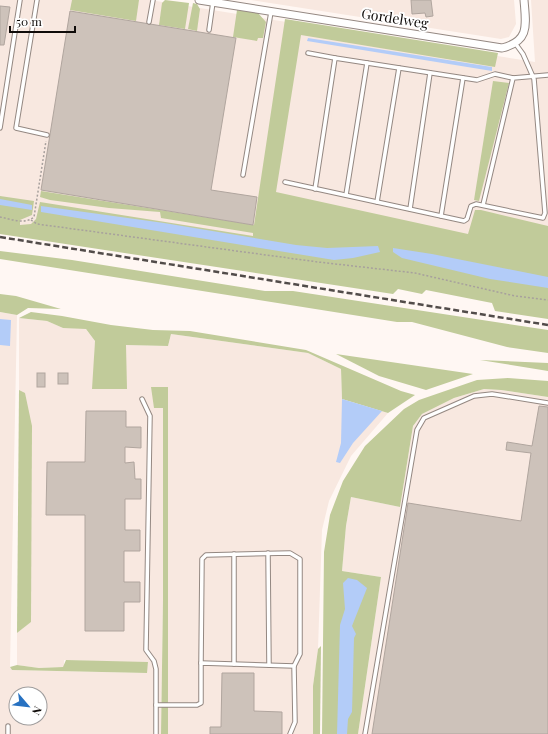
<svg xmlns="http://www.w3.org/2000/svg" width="548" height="734" viewBox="0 0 548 734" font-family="'Playfair Display',serif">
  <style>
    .built { fill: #f8e8e0; fill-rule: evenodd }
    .green { fill: #c1cb9a }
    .water { fill: #b3ccf8 }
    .building { fill: #cdc2ba; stroke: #b0a59e }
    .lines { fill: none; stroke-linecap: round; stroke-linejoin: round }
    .lane-casing { stroke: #948882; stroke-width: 5.5 }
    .street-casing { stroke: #948882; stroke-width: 9 }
    .path { stroke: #a7a09d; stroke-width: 1.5; stroke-dasharray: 2 2; stroke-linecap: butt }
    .lane { stroke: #fff; stroke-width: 3.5 }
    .street { stroke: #fff; stroke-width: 7 }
    .rail { stroke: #524c4a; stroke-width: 2.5; stroke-dasharray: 6 3; stroke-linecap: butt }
    .labels { text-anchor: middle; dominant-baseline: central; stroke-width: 3.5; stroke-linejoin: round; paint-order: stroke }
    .street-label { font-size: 14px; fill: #0f0b09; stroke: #fff }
  </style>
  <rect width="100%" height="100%" fill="#fff7f3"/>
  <!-- built -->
  <g class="built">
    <path d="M0,0H150L535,62L531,0H548V303L0,224Z"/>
    <path d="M251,0H514L516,24L509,37L501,39Z"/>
    <path d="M0,312L17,315L10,667L12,670L146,673L148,663L64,660V667L39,668L17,665V633L31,622L19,390V318L47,321L63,328H85L95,341L93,389L126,345L168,346L171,334L308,353L341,369L342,399L388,413L351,456L329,501L322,530L318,649L313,686V734H168L167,387L154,407L163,408V600L161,734H0ZM16,694H40V718H16Z"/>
    <path d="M484,389L501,390L548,397V734H358L381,577L342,571L346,526L351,497L400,507L413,426L422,414L454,398Z"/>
  </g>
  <!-- green -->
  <g class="green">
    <path d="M72,0H139L136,21L70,10Z"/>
    <path d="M165,0L189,3L185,29L159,25L162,3Z"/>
    <path d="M193,3L197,4L200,9L197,31L188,29Z"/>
    <path d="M237,10L258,13L266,22L263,38H258L257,41L233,37Z"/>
    <path d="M285,19L498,53L495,67L301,35L276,192L468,234L475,210H481L548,226V319L495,311L492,303L426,290L422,294L398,289L393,294L0,234V196L34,201L32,215L20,220V225L31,224L36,219L40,202L253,236V233L161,218L160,212L109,208L50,200L40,197L41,191L254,225Z"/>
    <path d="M493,81L509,83L479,201L474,200Z"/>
    <path d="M0,251L72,260L265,291H293L548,330V353L507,347L412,322H397L0,259Z"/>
    <path d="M0,294L16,296L61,309L28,308L17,315L0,312Z"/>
    <path d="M31,312L62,316L111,325L153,330L190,331L306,350L401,391L415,395L388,413L342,399L341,369L308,353L171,334L168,346L126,345L127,389H92L95,341L86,329L63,328L47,321L19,318Z"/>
    <path d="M336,354L473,374L426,390L379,376Z"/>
    <path d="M480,360L548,363V371Z"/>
    <path d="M508,378L548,381V397L501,390L484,389L454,398L422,414L413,426L400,507L351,497L346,526L342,571L381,577L358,734H322L324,552L330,515L343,481L365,446L404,409L419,400L477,380Z"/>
    <path d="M151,387H168V734H161L163,600V408H154Z"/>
    <path d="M19,390L25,393L32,426L31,622L17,633Z"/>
    <path d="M321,646L320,734H313V686L318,649Z"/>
    <path d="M66,660L148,662L147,673L12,670L10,667L17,665L39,668L63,667Z"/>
  </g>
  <!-- water -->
  <g class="water">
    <path d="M308,38L492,67V71L307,41Z"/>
    <path d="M0,199L32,205V210L0,205Z"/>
    <path d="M41,206L164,223L296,245L327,248L378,246L380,252L353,258L334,260L41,212Z"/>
    <path d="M393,248L432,254L548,277V288L490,279L402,258L393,252Z"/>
    <path d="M0,319L11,320L10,346L0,345Z"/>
    <path d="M342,399L382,411L353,443L340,463L336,462L341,443Z"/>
    <path d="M348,578L357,580L367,588L352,626L356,634L354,638L352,712L348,719L347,734H337L340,625L345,609L343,583Z"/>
  </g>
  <!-- building -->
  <g class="building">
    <path d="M411,0H431L433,16L426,17L425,13L412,14Z"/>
    <path d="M0,6L10,7L4,45H0Z"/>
    <path d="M70,11L236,38L211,190L257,197L253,225L41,190Z"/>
    <rect x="37" y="373" width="8" height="14"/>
    <rect x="58" y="373" width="10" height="11"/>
    <path d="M539,406L548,407V734H372L408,503L521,521L531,453L506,450L507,442L532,446Z"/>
    <path d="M86,411H126V427H141V448L125,447V463L134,462L135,479H141V499H125V530H140V551H124V582H140V602H124V631H85V515H46L47,462H85Z"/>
    <path d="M222,673H254V711L282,712V734H210V727H221Z"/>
  </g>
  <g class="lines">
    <defs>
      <g id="lane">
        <path d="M37,0L16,128L47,135"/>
        <path d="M149,22L153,0"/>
        <path d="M209,30L213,2"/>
        <path d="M308,53L335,58"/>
        <path d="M0,128L20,0"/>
        <path d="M243,175L271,12"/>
        <path d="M285,182L464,221L467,219L471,206L476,204L543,218L545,213L534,79L523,54L515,43"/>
        <path d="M315,189L335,58L477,80L495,74L513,78"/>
        <path d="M346,195L367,63"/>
        <path d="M377,202L399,68"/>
        <path d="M483,205L513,78L548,75"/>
        <path d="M410,209L430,73"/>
        <path d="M441,216L463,78"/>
        <path d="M142,399L150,416L146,650L154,661L156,669V734"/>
        <path d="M268,553L269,665"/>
        <path d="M201,663L202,559L206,555L290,553L300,559V654L294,666"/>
        <path d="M234,664V554"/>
        <path d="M156,705H197L201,703V663L294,666L295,722L290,734"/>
        <path d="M8,726V734"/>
        <path d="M365,734L417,430L424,418L474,396L492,394L548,403"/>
      </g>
      <path id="street" d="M199,0L502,48C530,41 526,25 524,0"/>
    </defs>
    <!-- lane casing -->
    <use href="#lane" class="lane-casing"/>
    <!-- street casing -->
    <use href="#street" class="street-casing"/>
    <!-- path -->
    <g class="path">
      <path d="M0,217C11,219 25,225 34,217L46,141"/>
      <path d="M31,220L37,224L318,262L415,273L515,296L548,300"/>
    </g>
    <!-- lane -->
    <use href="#lane" class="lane"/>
    <!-- street -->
    <use href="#street" class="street"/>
    <!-- rail -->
    <path class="rail" d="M0,237L548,325"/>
  </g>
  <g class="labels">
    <!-- street labels -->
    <g class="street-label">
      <text transform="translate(395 18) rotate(9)">Gordelweg</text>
    </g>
  </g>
  <!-- north arrow -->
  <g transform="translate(28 706) rotate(118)"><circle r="19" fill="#ffffff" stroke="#9f9d9d"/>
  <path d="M0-3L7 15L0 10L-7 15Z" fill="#2771c1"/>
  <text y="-6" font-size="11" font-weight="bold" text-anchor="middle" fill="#0f0b09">N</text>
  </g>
  <!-- scale -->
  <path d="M10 26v6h65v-6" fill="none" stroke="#0f0b09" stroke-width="2"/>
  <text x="16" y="26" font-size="12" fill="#0f0b09" stroke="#ffffff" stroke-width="3" paint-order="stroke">50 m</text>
</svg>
